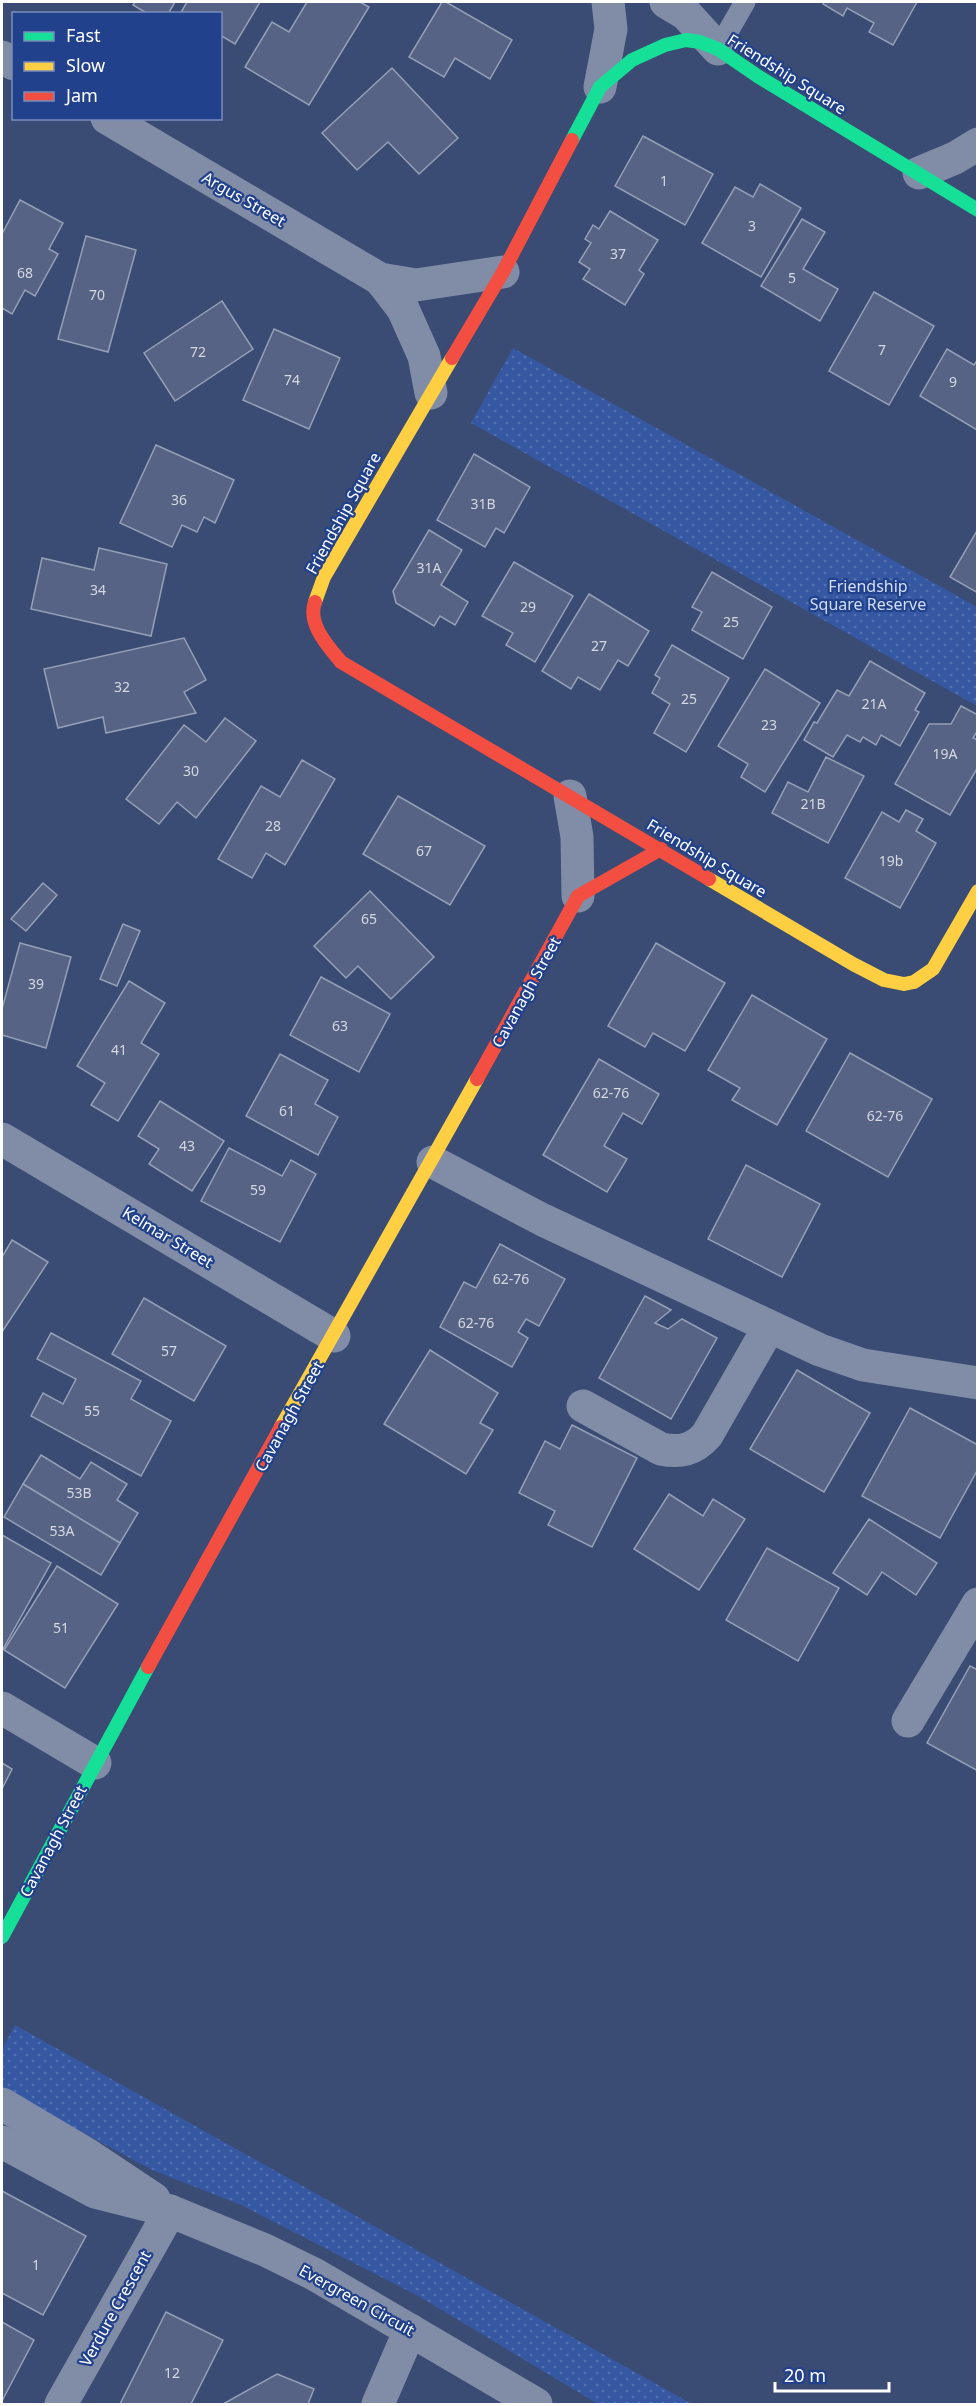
<svg xmlns="http://www.w3.org/2000/svg" width="979" height="2406" viewBox="0 0 979 2406" font-family="'Noto Sans',sans-serif">
  <style>
    .grass { fill: url(#grass-dots) }
    .building { fill: #566384; stroke: #959fb6; stroke-width: 1.5 }
    .lines { fill: none; stroke-linecap: round; stroke-linejoin: round }
    .lane { stroke: #818ca7; stroke-width: 21 }
    .street { stroke: #818ca7; stroke-width: 33 }
    .fast { stroke: #16e098; stroke-width: 14 }
    .slow { stroke: #ffcf43; stroke-width: 14 }
    .jam { stroke: #f24e42; stroke-width: 14 }
    .labels { text-anchor: middle; dominant-baseline: central; stroke-width: 4.5; stroke-linejoin: round; paint-order: stroke }
    .number-label { font-size: 14px; fill: #d5d8e0 }
    .street-label { font-size: 16px; fill: #fff; stroke: #21418c }
    .park-label { font-size: 16px; fill: #d3dff8; stroke: #21418c }
  </style>
  <defs>
    <pattern id="grass-dots" width="8" height="8" patternUnits="userSpaceOnUse" patternTransform="scale(1.5)"><rect width="8" height="8" fill="#3658a2"/><path d="M2 2h.1M6 6h.1" fill="none" stroke="#5471b0" stroke-width="1.8" stroke-linecap="round"/></pattern>
  </defs>
  <rect width="100%" height="100%" fill="#3a4b74"/>
  <!-- grass -->
  <g class="grass">
    <path d="M513,348L977,607V706L471,423Z"/>
    <path d="M15,2025L692,2404H598L420,2297L241,2205L152,2170L2,2089V2049Z"/>
  </g>
  <!-- building -->
  <g class="building">
    <path d="M135,2H175L168,14H148L133,5Z"/>
    <path d="M187,2H260L235,44L220,35V14H180Z"/>
    <path d="M307,2H360L369,7L309,105L245,67L272,22L289,32Z"/>
    <path d="M442,2H446L512,40L490,79L455,58L444,77L409,57Z"/>
    <path d="M824,2H917L893,45L869,32L874,23L847,8L843,16L823,4Z"/>
    <path d="M392,68L458,138L419,174L388,142L357,170L322,133Z"/>
    <path d="M643,136L713,174L685,225L615,186Z"/>
    <path d="M760,184L801,208L761,277L702,243L735,187L753,197Z"/>
    <path d="M20,200L63,223L49,249L58,254L35,296L25,290L12,314L2,308V234Z"/>
    <path d="M610,211L658,240L639,270L644,274L625,305L583,279L590,269L579,262L591,243L585,239L593,225L599,229Z"/>
    <path d="M802,219L825,232L803,269L838,289L820,321L761,286Z"/>
    <path d="M86,236L136,250L108,352L58,339Z"/>
    <path d="M874,292L934,326L889,405L829,371Z"/>
    <path d="M222,301L253,349L175,401L144,353Z"/>
    <path d="M274,329L340,358L309,429L243,400Z"/>
    <path d="M947,349L974,365L978,359L977,430L920,396Z"/>
    <path d="M156,445L234,480L215,523L204,517L197,532L182,525L172,547L120,523Z"/>
    <path d="M474,454L530,487L504,533L496,528L485,547L437,520Z"/>
    <path d="M978,529V593L950,577Z"/>
    <path d="M429,530L462,550L441,585L468,602L455,625L440,616L434,626L396,603L393,591Z"/>
    <path d="M99,548L167,564L151,636L31,609L42,558L94,570Z"/>
    <path d="M514,562L573,596L535,662L506,645L513,633L482,616Z"/>
    <path d="M712,572L772,607L743,659L692,630L702,612L692,607Z"/>
    <path d="M589,594L649,631L628,666L618,660L600,690L578,677L571,689L542,671Z"/>
    <path d="M184,638L206,680L184,692L196,713L106,733L103,717L58,728L44,669Z"/>
    <path d="M672,645L729,678L686,752L654,733L670,704L652,693L660,678L655,675Z"/>
    <path d="M870,661L925,693L915,710L919,712L900,746L881,735L876,745L863,737L860,742L847,735L833,757L804,740L814,722L817,723L837,690L849,696Z"/>
    <path d="M765,669L820,703L765,792L741,777L748,764L718,746Z"/>
    <path d="M961,706L978,715V730L973,738L978,740V767L950,815L895,784L929,724H951Z"/>
    <path d="M225,718L256,741L196,818L177,802L159,824L126,799L184,725L206,742Z"/>
    <path d="M826,757L864,776L828,843L772,813L788,782L808,792Z"/>
    <path d="M302,760L335,779L285,865L266,853L252,878L218,859L261,786L280,797Z"/>
    <path d="M398,796L485,846L450,905L363,854Z"/>
    <path d="M906,810L923,819L916,831L936,843L900,908L845,878L882,812L899,822Z"/>
    <path d="M43,883L57,895L26,931L11,919Z"/>
    <path d="M370,891L434,957L391,999L358,966L346,978L314,946Z"/>
    <path d="M123,924L140,931L117,986L100,979Z"/>
    <path d="M20,943L71,957L46,1048L2,1035V1009Z"/>
    <path d="M656,943L725,983L685,1051L653,1033L645,1047L608,1026Z"/>
    <path d="M321,977L390,1014L359,1072L290,1035Z"/>
    <path d="M129,981L165,1003L141,1043L159,1054L118,1121L91,1105L105,1083L77,1066Z"/>
    <path d="M752,995L827,1039L777,1125L732,1100L740,1088L708,1070Z"/>
    <path d="M850,1053L932,1099L888,1177L806,1131Z"/>
    <path d="M280,1054L328,1080L315,1104L338,1117L318,1155L246,1116Z"/>
    <path d="M599,1059L659,1094L642,1124L623,1113L604,1146L627,1159L607,1192L543,1155Z"/>
    <path d="M160,1101L224,1141L192,1191L149,1164L159,1149L138,1136Z"/>
    <path d="M229,1148L282,1176L291,1160L316,1174L280,1242L201,1201Z"/>
    <path d="M746,1165L820,1204L782,1277L708,1239Z"/>
    <path d="M12,1240L48,1262L2,1332V1257Z"/>
    <path d="M500,1244L565,1279L539,1326L526,1319L518,1332L528,1338L512,1367L440,1327L464,1282L476,1288Z"/>
    <path d="M645,1296L671,1310L655,1323L668,1329L682,1319L717,1338L671,1419L599,1378Z"/>
    <path d="M144,1298L226,1346L194,1401L112,1354Z"/>
    <path d="M51,1333L141,1381L131,1399L171,1421L141,1476L31,1416L43,1393L63,1404L76,1379L37,1359Z"/>
    <path d="M430,1350L498,1393L480,1423L493,1430L466,1474L384,1424Z"/>
    <path d="M797,1370L870,1413L824,1492L750,1449Z"/>
    <path d="M910,1408L978,1445V1469L940,1538L862,1496Z"/>
    <path d="M572,1425L637,1458L592,1547L548,1525L555,1511L519,1493L545,1441L560,1449Z"/>
    <path d="M41,1455L80,1479L91,1462L127,1484L117,1500L138,1513L120,1543L23,1484Z"/>
    <path d="M23,1484L120,1543L101,1575L4,1517Z"/>
    <path d="M669,1494L703,1516L713,1499L745,1519L699,1590L634,1549Z"/>
    <path d="M869,1519L937,1563L916,1595L882,1572L867,1595L833,1573Z"/>
    <path d="M2,1535L51,1563L3,1649L2,1648Z"/>
    <path d="M767,1548L839,1588L798,1661L726,1620Z"/>
    <path d="M57,1566L118,1604L65,1688L4,1650Z"/>
    <path d="M970,1666L978,1670V1771L927,1743Z"/>
    <path d="M2,1763L12,1769L2,1789Z"/>
    <path d="M2,2191L86,2236L43,2315L2,2293Z"/>
    <path d="M166,2312L223,2340L191,2404H120Z"/>
    <path d="M2,2322L34,2340L2,2401Z"/>
    <path d="M277,2374L314,2389L308,2404H223Z"/>
  </g>
  <g class="lines">
    <!-- lane -->
    <path class="lane" d="M718,49L745,2"/>
    <!-- street -->
    <g class="street">
      <path d="M666,2L686,14L718,49"/>
      <path d="M2,57L14,64"/>
      <path d="M600,87L611,29L608,2"/>
      <path d="M107,118L380,279L416,285L503,272"/>
      <path d="M919,173L955,158L978,144"/>
      <path d="M380,279L403,309L424,356L431,393"/>
      <path d="M570,796L577,837L578,896"/>
      <path d="M2,1139L334,1336"/>
      <path d="M433,1162L543,1220L820,1350L863,1365L978,1383"/>
      <path d="M583,1406L661,1449C680,1453 694,1450 707,1435L769,1327"/>
      <path d="M2,1708L95,1763"/>
      <path d="M908,1721L978,1604"/>
      <path d="M2,2104L88,2155L154,2199"/>
      <path d="M2,2142L95,2192L170,2211L265,2250L314,2274L536,2404"/>
      <path d="M61,2404L170,2211"/>
      <path d="M378,2404L410,2330"/>
    </g>
    <!-- fast -->
    <g class="fast">
      <path d="M572,140L600,87L632,60L665,45L686,40L700,42L718,49L759,77L978,210"/>
      <path d="M2,1937L148,1667"/>
    </g>
    <!-- slow -->
    <g class="slow">
      <path d="M315,602L324,577L452,358"/>
      <path d="M709,879L853,964L884,980L904,984L914,982L933,969L978,891"/>
      <path d="M281,1427L477,1079"/>
    </g>
    <!-- jam -->
    <g class="jam">
      <path d="M452,358L503,272L572,140"/>
      <path d="M315,602C307,624 328,646 341,662L709,879"/>
      <path d="M477,1079L578,896L661,849"/>
      <path d="M148,1667L281,1427"/>
    </g>
  </g>
  <g class="labels">
    <!-- number labels -->
    <g class="number-label">
      <text x="664" y="180">1</text>
      <text x="752" y="225">3</text>
      <text x="618" y="253">37</text>
      <text x="25" y="272">68</text>
      <text x="792" y="277">5</text>
      <text x="97" y="294">70</text>
      <text x="882" y="349">7</text>
      <text x="198" y="351">72</text>
      <text x="292" y="379">74</text>
      <text x="953" y="381">9</text>
      <text x="179" y="499">36</text>
      <text x="483" y="503">31B</text>
      <text x="429" y="567">31A</text>
      <text x="98" y="589">34</text>
      <text x="528" y="606">29</text>
      <text x="731" y="621">25</text>
      <text x="599" y="645">27</text>
      <text x="122" y="686">32</text>
      <text x="689" y="698">25</text>
      <text x="874" y="703">21A</text>
      <text x="769" y="724">23</text>
      <text x="945" y="753">19A</text>
      <text x="191" y="770">30</text>
      <text x="813" y="803">21B</text>
      <text x="273" y="825">28</text>
      <text x="424" y="850">67</text>
      <text x="891" y="860">19b</text>
      <text x="369" y="918">65</text>
      <text x="36" y="983">39</text>
      <text x="340" y="1025">63</text>
      <text x="119" y="1049">41</text>
      <text x="611" y="1092">62-76</text>
      <text x="287" y="1110">61</text>
      <text x="885" y="1115">62-76</text>
      <text x="187" y="1145">43</text>
      <text x="258" y="1189">59</text>
      <text x="511" y="1278">62-76</text>
      <text x="476" y="1322">62-76</text>
      <text x="169" y="1350">57</text>
      <text x="92" y="1410">55</text>
      <text x="79" y="1492">53B</text>
      <text x="62" y="1530">53A</text>
      <text x="61" y="1627">51</text>
      <text x="36" y="2264">1</text>
      <text x="172" y="2372">12</text>
    </g>
    <!-- street labels -->
    <g class="street-label">
      <text transform="translate(787 74) rotate(32)">Friendship Square</text>
      <text transform="translate(244 199) rotate(30)">Argus Street</text>
      <text transform="translate(343 513) rotate(-61)">Friendship Square</text>
      <text transform="translate(707 858) rotate(31)">Friendship Square</text>
      <text transform="translate(526 992) rotate(-61)">Cavanagh Street</text>
      <text transform="translate(168 1237) rotate(31)">Kelmar Street</text>
      <text transform="translate(289 1416) rotate(-61)">Cavanagh Street</text>
      <text transform="translate(53 1841) rotate(-62)">Cavanagh Street</text>
      <text transform="translate(357 2300) rotate(29)">Evergreen Circuit</text>
      <text transform="translate(115 2308) rotate(-61)">Verdure Crescent</text>
    </g>
    <!-- park labels -->
    <g class="park-label">
      <text x="868" y="586">Friendship<tspan x="868" dy="18">Square Reserve</tspan></text>
    </g>
  </g>
  <!-- border -->
  <rect width="979" height="2406" fill="none" stroke="#ffffff" stroke-width="6"/>
  <!-- legend -->
  <rect x="12" y="12" width="210" height="108" fill="#21418c" stroke="#7a8dba" stroke-width="1.5"/>
  <rect x="24" y="32" width="30" height="9" fill="#16e098" stroke="#7a8dba" stroke-width="1.5"/>
  <text x="66" y="42" font-size="18" fill="#ffffff">Fast</text>
  <rect x="24" y="62" width="30" height="9" fill="#ffcf43" stroke="#7a8dba" stroke-width="1.5"/>
  <text x="66" y="72" font-size="18" fill="#ffffff">Slow</text>
  <rect x="24" y="92" width="30" height="9" fill="#f24e42" stroke="#7a8dba" stroke-width="1.5"/>
  <text x="66" y="102" font-size="18" fill="#ffffff">Jam</text>
  <!-- scale -->
  <path d="M775 2382v9h114v-9" fill="none" stroke="#ffffff" stroke-width="3"/>
  <text x="784" y="2382" font-size="18" fill="#ffffff" stroke="#21418c" stroke-width="4.5" paint-order="stroke">20 m</text>
</svg>
